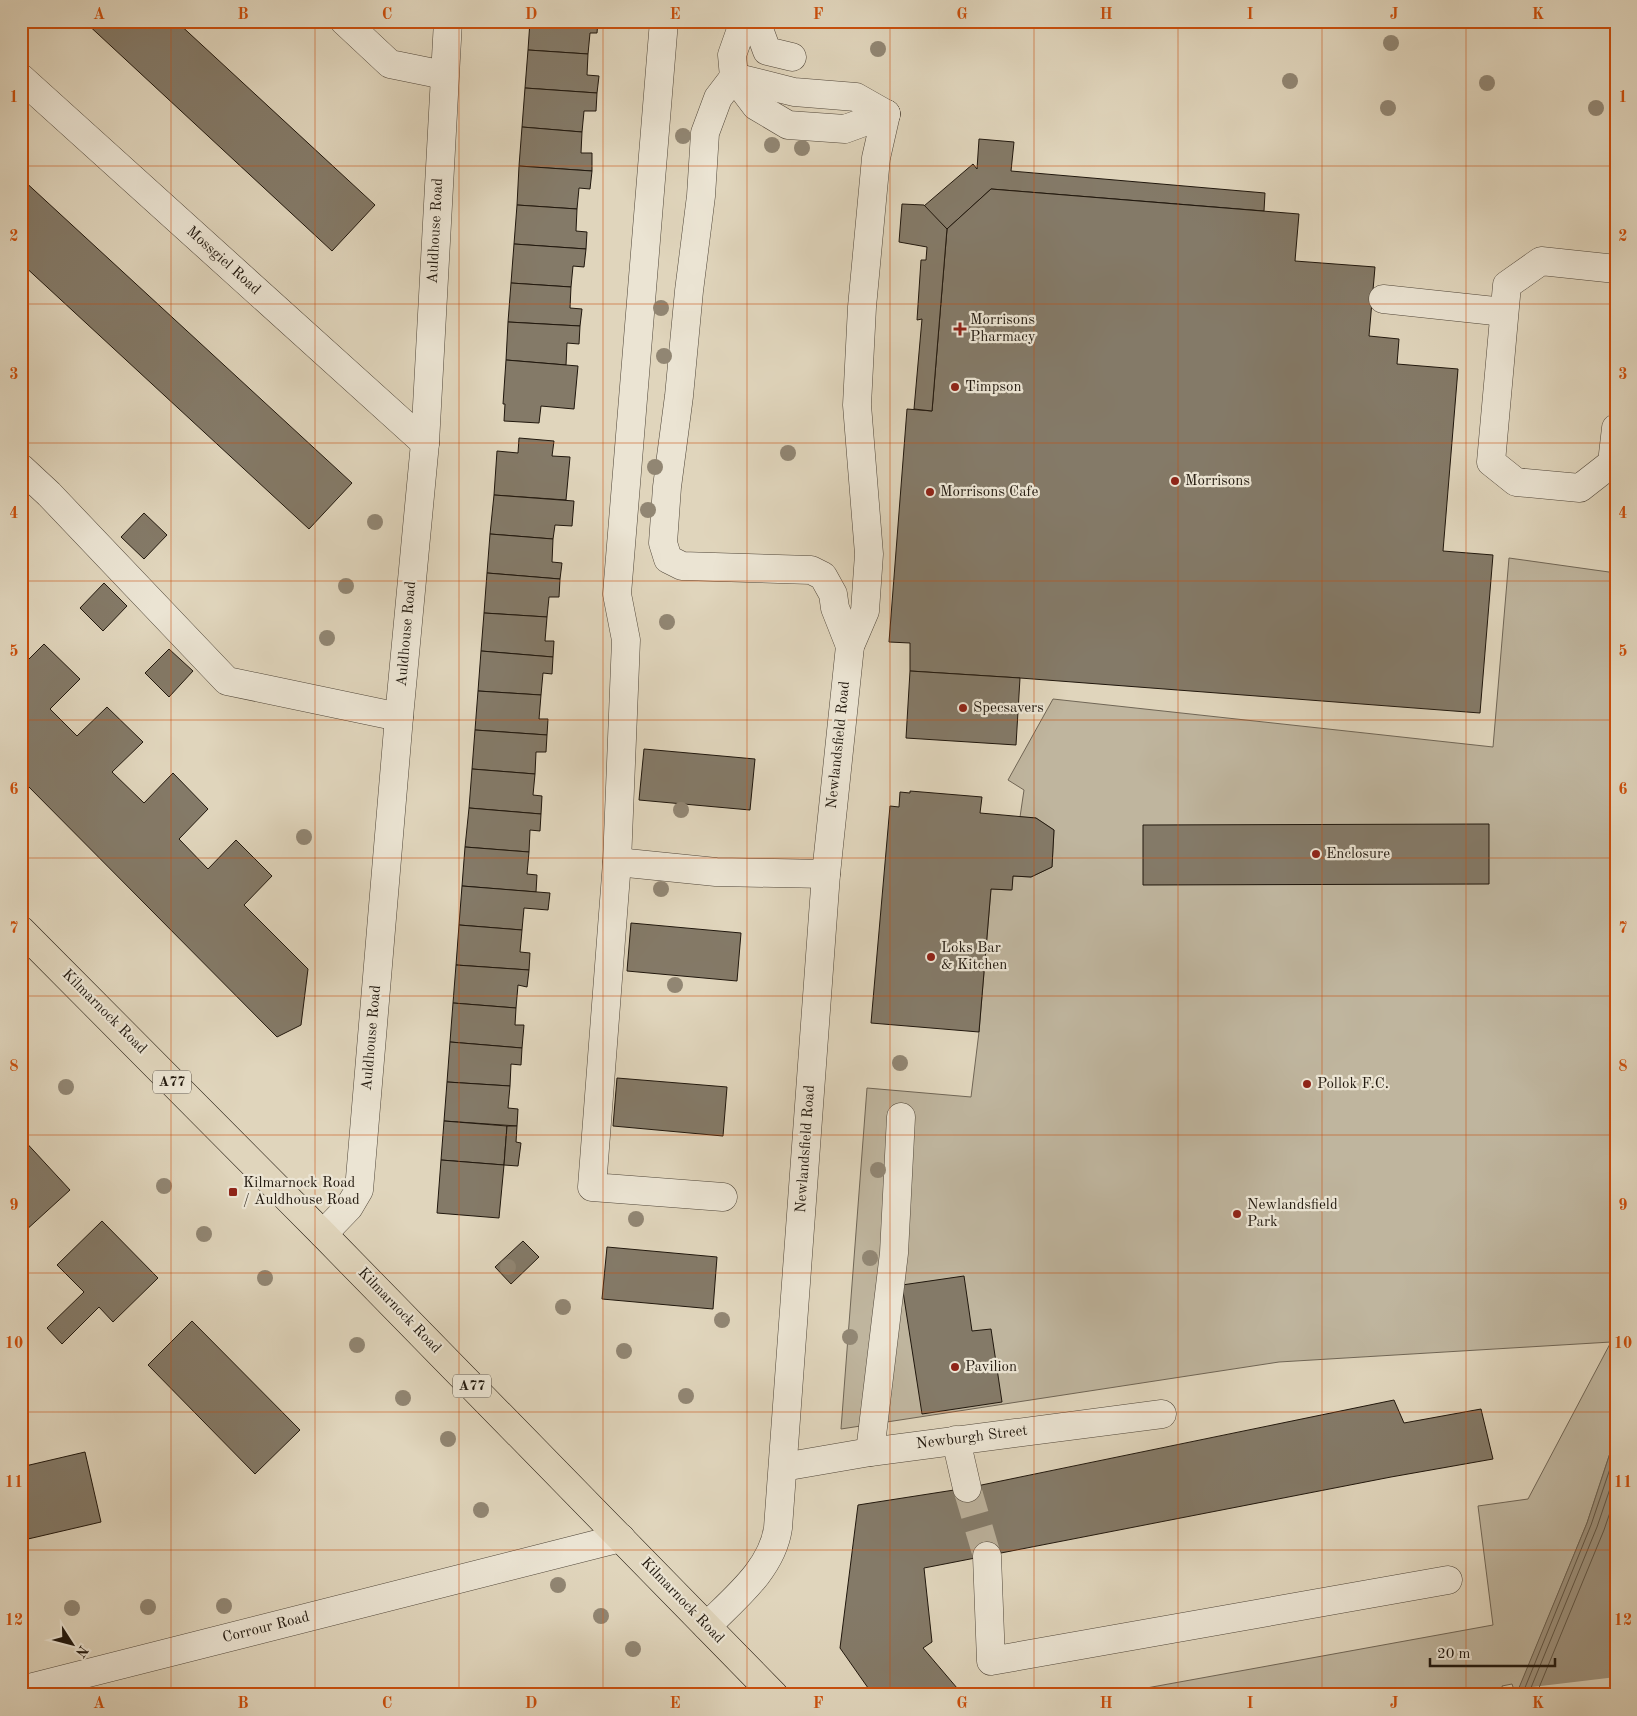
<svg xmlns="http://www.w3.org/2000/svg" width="1637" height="1716" viewBox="0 0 1637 1716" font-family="'Old Standard TT',serif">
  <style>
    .green { fill: #bfb59e; stroke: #706656 }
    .water { fill: #9f9480; stroke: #6c6252 }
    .pier { fill: #e0d5bc }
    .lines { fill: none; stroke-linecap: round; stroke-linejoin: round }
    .shore { stroke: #605646; stroke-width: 1 }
    .building { fill: #847a68; stroke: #20170d }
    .minor-tunnel { stroke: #baaf99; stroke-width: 28; stroke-dasharray: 28 14; stroke-linecap: butt }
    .minor-casing { stroke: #504639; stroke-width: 29 }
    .major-casing { stroke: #20170d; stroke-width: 29 }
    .minor { stroke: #ebe4d3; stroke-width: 28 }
    .major { stroke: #e0d5bc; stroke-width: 28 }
    .tree { fill: #918673 }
    .grid { fill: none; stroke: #ca4f0c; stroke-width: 1; stroke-opacity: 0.55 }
    .poi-dot { fill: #8f2418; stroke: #ebe4d3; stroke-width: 2 }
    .labels { text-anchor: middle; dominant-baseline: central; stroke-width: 4.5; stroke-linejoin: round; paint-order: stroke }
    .shield { fill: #ebe4d3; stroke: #5d5448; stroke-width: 1 }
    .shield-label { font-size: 14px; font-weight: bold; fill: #20170d }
    .street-label { font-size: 15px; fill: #20170d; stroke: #ebe4d3 }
    .poi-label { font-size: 15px; fill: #20170d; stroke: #ebe4d3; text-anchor: start }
    .neatline { fill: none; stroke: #ca4f0c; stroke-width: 2 }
    .grid-label { font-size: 16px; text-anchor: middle; font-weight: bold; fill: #ca4f0c }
  </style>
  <rect width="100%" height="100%" fill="#e0d5bc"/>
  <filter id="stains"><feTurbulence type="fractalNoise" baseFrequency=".004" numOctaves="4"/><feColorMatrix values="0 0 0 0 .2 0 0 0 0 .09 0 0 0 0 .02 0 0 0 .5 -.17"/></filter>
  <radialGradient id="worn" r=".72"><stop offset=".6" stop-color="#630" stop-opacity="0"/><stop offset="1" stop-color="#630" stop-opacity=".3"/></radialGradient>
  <!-- green -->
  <path class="green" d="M1509,558L1616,573V1435L1587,1523L1519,1689L1514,1690L1512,1684L1502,1686L1503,1691L1482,1695H1108L1493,1625L1478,1506L1528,1499L1611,1342L1279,1362L841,1429L867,1088L971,1097L979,1032L991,889L1011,890L1013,876L1031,877L1052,867L1054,830L1036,818L1020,817L1024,790L1008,780L1053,699L1493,747Z"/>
  <!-- water -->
  <path class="water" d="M1616,1435V1695H1516L1587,1523Z"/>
  <!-- pier -->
  <path class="pier" d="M1616,1677V1695H1514L1516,1689Z"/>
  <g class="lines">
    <!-- shore -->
    <g class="shore">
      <path d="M1522,1695L1591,1525L1616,1451"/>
      <path d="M1528,1695L1597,1527L1616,1471"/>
      <path d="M1536,1695L1604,1530L1616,1495"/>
    </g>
  </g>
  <!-- building -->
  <g class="building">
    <path d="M84,21H176L375,205L332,251Z"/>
    <path d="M530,21H598L597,33H590L588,54L528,50Z"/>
    <path d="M528,50L588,54L587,75L599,76L597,93L525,88Z"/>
    <path d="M525,88L597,93L596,111H584L582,132L522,127Z"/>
    <path d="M522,127L582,132L581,153H592V171L519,166Z"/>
    <path d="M979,139L1014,142L1011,171L1265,193L1264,211L991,189L947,229L924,206L973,164L977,169Z"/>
    <path d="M519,166L592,171L590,189L579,188L577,209L517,205Z"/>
    <path d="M21,178L352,483L309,529L21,263Z"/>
    <path d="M991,189L1299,214L1295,261L1375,267L1369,336L1399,339L1397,364L1458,369L1443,551L1493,555L1480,713L1020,678L910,671V643L889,642L907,409L932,411L947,229Z"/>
    <path d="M902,204L924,205L947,229L932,411L914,409L922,319L917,320L921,260H926L927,247L899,242Z"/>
    <path d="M517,205L577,209L576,231L587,232L586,249L514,244Z"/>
    <path d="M514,244L586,249L584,267L573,266L571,287L511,283Z"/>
    <path d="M511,283L571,287L570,308L582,309L580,326L508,322Z"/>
    <path d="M508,322L580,326L579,344L567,343L566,365L506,360Z"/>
    <path d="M506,360L578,366L574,409L541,406L539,423L504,421L505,404H503Z"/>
    <path d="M519,438L554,441L552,456L570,457L566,500L494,495L497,451L518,453Z"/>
    <path d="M494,495L574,501L572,526L555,525L553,539L490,534Z"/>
    <path d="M144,513L167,535L144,559L121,537Z"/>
    <path d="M490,534L553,539L552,562L562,563L560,579L487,573Z"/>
    <path d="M487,573L560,579L559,597H549L547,617L484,613Z"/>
    <path d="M104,583L127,606L103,631L80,608Z"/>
    <path d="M484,613L547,617L545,641H554L553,657L481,651Z"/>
    <path d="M44,644L80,679L50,709L77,736L107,707L143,742L112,772L144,803L173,773L208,809L179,839L208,869L236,840L272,876L244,905L308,969L301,1025L277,1037L21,779V667Z"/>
    <path d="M169,649L193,671L169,697L145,673Z"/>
    <path d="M481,651L553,657L552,674L543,673L541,695L478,691Z"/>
    <path d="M910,671L1020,678L1016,745L906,738Z"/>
    <path d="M478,691L541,695L539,719H548L547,735L475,730Z"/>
    <path d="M475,730L547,735L546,752H536L535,774L472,769Z"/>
    <path d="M644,749L755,759L750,810L639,800Z"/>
    <path d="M472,769L535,774L533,795L542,796L541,814L469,808Z"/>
    <path d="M910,791L982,797L980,813L1036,818L1054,830L1052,867L1031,877L1013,876L1012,890L991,889L979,1032L871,1023L890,806L899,807L900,792L910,793Z"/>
    <path d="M469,808L541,814L540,831L530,830L529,852L465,847Z"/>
    <path d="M1489,824V884L1143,885V825Z"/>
    <path d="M465,847L529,852L527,874L537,875L536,892L462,886Z"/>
    <path d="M462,886L550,893L548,910L524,908L522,930L459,925Z"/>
    <path d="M631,923L741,933L737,981L627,971Z"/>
    <path d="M459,925L522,930L520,952L530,953L529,970L456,965Z"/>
    <path d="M456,965L529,970L527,987L518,985L516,1008L453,1003Z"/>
    <path d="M453,1003L516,1008L515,1025H524L522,1048L450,1042Z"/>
    <path d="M450,1042L522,1048L521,1065L511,1064L510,1086L447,1082Z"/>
    <path d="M617,1078L727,1087L723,1136L613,1126Z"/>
    <path d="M447,1082L510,1086L508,1108L518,1109L517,1126L444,1121Z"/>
    <path d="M444,1121L507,1126L504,1165L441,1160Z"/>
    <path d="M507,1126H517L516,1142L521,1143L518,1166L504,1165Z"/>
    <path d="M21,1137L70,1190L24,1232L21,1230Z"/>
    <path d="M441,1160L504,1165L499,1218L437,1213Z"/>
    <path d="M102,1221L158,1278L113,1322L99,1307L62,1344L47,1328L84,1292L57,1265Z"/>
    <path d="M523,1241L539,1257L511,1284L495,1267Z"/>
    <path d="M607,1247L717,1257L713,1309L602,1299Z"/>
    <path d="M964,1276L972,1331L991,1329L1002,1402L922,1414L902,1285Z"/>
    <path d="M192,1321L300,1430L255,1474L148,1365Z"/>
    <path d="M1394,1400L1404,1423L1481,1409L1493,1459L1391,1477L924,1568L932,1642L923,1648L963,1695H873L840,1648L858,1505L967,1488Z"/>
    <path d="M85,1452L101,1522L28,1539L21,1508V1467Z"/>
  </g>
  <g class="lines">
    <!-- minor-tunnel -->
    <path class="minor-tunnel" d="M967,1488L987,1556"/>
    <defs>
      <g id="minor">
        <path d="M344,21L390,64L444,75"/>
        <path d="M664,21L617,594L626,640L617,862L592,1187L723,1197"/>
        <path d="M744,21L732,55L734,77L756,106L788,125L845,129L886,114"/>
        <path d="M756,21L767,51L792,57"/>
        <path d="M21,78L425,443"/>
        <path d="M1616,269L1541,261L1507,285L1491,462L1516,482L1580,488L1612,463L1616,428"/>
        <path d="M1383,299L1504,312"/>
        <path d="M21,468L49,494L227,681L399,717"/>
        <path d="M850,646L835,608L833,594L823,576L811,570L682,566L668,559L663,543L667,487L679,396L689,291L701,196L705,133L718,98L734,77L794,92L856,97L886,114"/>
        <path d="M617,862L716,872L826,874"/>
        <path d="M323,1234L349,1207L359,1190L399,717L425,443L448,21"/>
        <path d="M956,1440L967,1488"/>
        <path d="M870,1452L894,1253L901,1117"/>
        <path d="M783,1467L870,1452L1162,1414"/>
        <path d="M987,1556L991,1661L1448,1580"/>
        <path d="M707,1626C735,1598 772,1569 778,1528L826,874L850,646L865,611L869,554L857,405L862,307L876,158L886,114"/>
        <path d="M21,1690L621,1538"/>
      </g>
      <path id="major" d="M21,930L323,1234L774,1695"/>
    </defs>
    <!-- minor casing -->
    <use href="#minor" class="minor-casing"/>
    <!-- major casing -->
    <use href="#major" class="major-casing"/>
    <!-- minor -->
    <use href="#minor" class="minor"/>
    <!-- major -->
    <use href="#major" class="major"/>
  </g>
  <!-- trees -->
  <g class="tree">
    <circle cx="1391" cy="43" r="8"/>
    <circle cx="878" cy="49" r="8"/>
    <circle cx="1290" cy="81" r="8"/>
    <circle cx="1487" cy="83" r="8"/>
    <circle cx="1388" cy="108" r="8"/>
    <circle cx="1596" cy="108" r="8"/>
    <circle cx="683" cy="136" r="8"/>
    <circle cx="772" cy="145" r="8"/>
    <circle cx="802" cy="148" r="8"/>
    <circle cx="661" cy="308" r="8"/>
    <circle cx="664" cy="356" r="8"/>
    <circle cx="788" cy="453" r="8"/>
    <circle cx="655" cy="467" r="8"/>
    <circle cx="648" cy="510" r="8"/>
    <circle cx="375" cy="522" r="8"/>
    <circle cx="346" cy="586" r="8"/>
    <circle cx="667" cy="622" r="8"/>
    <circle cx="327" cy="638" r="8"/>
    <circle cx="681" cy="810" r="8"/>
    <circle cx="304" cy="837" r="8"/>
    <circle cx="661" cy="889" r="8"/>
    <circle cx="675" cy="985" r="8"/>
    <circle cx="900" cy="1063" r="8"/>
    <circle cx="66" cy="1087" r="8"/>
    <circle cx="878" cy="1170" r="8"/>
    <circle cx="164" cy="1186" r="8"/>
    <circle cx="636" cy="1219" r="8"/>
    <circle cx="204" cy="1234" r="8"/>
    <circle cx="870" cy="1258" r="8"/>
    <circle cx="508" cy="1267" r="8"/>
    <circle cx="265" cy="1278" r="8"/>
    <circle cx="563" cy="1307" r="8"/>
    <circle cx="722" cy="1320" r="8"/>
    <circle cx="850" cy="1337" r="8"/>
    <circle cx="357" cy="1345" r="8"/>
    <circle cx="624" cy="1351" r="8"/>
    <circle cx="686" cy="1396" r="8"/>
    <circle cx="403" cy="1398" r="8"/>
    <circle cx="448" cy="1439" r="8"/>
    <circle cx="481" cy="1510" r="8"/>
    <circle cx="558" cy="1585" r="8"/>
    <circle cx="224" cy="1606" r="8"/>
    <circle cx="148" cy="1607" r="8"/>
    <circle cx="72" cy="1608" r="8"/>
    <circle cx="601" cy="1616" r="8"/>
    <circle cx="633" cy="1649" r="8"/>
  </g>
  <!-- grid -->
  <path class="grid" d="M171,21V1695M315,21V1695M459,21V1695M603,21V1695M747,21V1695M890,21V1695M1034,21V1695M1178,21V1695M1322,21V1695M1466,21V1695M21,166H1616M21,304H1616M21,443H1616M21,581H1616M21,720H1616M21,858H1616M21,996H1616M21,1135H1616M21,1273H1616M21,1412H1616M21,1550H1616"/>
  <!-- markers -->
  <g class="poi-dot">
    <path d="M957.5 321.5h5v5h5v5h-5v5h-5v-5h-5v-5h5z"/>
    <circle cx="955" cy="387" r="5"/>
    <circle cx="1175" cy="481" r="5"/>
    <circle cx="930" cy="492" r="5"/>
    <circle cx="963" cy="708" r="5"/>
    <circle cx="1316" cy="854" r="5"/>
    <circle cx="931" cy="957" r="5"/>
    <circle cx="1307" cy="1084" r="5"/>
    <rect x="228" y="1187" width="10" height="10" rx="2.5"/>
    <circle cx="1237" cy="1214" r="5"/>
    <circle cx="955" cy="1367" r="5"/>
  </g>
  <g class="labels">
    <!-- shield labels -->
    <g class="shield">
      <rect x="153" y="1070.5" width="38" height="23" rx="4"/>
      <rect x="453" y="1374.5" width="38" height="23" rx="4"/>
    </g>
    <g class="shield-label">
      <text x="172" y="1082">A77</text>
      <text x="472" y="1386">A77</text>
    </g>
    <!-- street labels -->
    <g class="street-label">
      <text transform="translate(436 231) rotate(-87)">Auldhouse Road</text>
      <text transform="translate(223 261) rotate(42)">Mossgiel Road</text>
      <text transform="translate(407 634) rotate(-85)">Auldhouse Road</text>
      <text transform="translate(839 745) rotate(-84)">Newlandsfield Road</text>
      <text transform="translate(104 1012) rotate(45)">Kilmarnock Road</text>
      <text transform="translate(372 1038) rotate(-85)">Auldhouse Road</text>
      <text transform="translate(806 1149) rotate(-86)">Newlandsfield Road</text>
      <text transform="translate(399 1311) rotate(46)">Kilmarnock Road</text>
      <text transform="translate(972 1438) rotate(-7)">Newburgh Street</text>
      <text transform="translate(682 1601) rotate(46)">Kilmarnock Road</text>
      <text transform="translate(266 1628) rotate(-14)">Corrour Road</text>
    </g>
    <!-- poi labels -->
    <g class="poi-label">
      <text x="970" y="320">Morrisons<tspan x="970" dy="17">Pharmacy</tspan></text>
      <text x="965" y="387">Timpson</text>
      <text x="1185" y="481">Morrisons</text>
      <text x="940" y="492">Morrisons Cafe</text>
      <text x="973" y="708">Specsavers</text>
      <text x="1326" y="854">Enclosure</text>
      <text x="941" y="948">Loks Bar<tspan x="941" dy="17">&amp; Kitchen</tspan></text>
      <text x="1317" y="1084">Pollok F.C.</text>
      <text x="243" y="1183">Kilmarnock Road<tspan x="243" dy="17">/ Auldhouse Road</tspan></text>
      <text x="1247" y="1205">Newlandsfield<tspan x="1247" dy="17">Park</tspan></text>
      <text x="965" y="1367">Pavilion</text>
    </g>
  </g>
  <!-- margin -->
  <rect width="1637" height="1716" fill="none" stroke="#e0d5bc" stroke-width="55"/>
  <!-- north arrow -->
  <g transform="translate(72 1644) rotate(126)" stroke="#ebe4d3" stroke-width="4" paint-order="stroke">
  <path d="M0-4L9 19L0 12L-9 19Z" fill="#20170d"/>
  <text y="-8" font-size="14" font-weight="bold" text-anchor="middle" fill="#20170d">N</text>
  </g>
  <!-- scale -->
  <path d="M1430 1658v8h125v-8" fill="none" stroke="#20170d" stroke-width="2.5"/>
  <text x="1437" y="1658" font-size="15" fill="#20170d" stroke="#ebe4d3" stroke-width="4" paint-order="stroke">20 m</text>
  <rect x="28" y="28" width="1582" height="1660" class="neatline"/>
  <g class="grid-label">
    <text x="99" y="19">A</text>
    <text x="243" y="19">B</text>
    <text x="387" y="19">C</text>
    <text x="531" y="19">D</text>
    <text x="675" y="19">E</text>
    <text x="818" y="19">F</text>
    <text x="962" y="19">G</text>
    <text x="1106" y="19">H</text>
    <text x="1250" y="19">I</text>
    <text x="1394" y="19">J</text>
    <text x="1538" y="19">K</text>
    <text x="14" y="102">1</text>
    <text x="1623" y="102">1</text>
    <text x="14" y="241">2</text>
    <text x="1623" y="241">2</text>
    <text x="14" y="379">3</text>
    <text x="1623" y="379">3</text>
    <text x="14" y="518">4</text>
    <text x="1623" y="518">4</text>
    <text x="14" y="656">5</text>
    <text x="1623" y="656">5</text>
    <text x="14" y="794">6</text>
    <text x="1623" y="794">6</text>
    <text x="14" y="933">7</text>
    <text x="1623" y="933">7</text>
    <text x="14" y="1071">8</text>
    <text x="1623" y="1071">8</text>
    <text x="14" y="1210">9</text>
    <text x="1623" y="1210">9</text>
    <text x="14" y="1348">10</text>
    <text x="1623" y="1348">10</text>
    <text x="14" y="1487">11</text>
    <text x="1623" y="1487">11</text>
    <text x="14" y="1625">12</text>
    <text x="1623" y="1625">12</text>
    <text x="99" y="1708">A</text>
    <text x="243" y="1708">B</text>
    <text x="387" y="1708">C</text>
    <text x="531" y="1708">D</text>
    <text x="675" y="1708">E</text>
    <text x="818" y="1708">F</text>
    <text x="962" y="1708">G</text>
    <text x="1106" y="1708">H</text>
    <text x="1250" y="1708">I</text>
    <text x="1394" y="1708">J</text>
    <text x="1538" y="1708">K</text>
  </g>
  <rect width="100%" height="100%" filter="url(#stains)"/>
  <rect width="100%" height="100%" fill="url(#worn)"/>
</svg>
